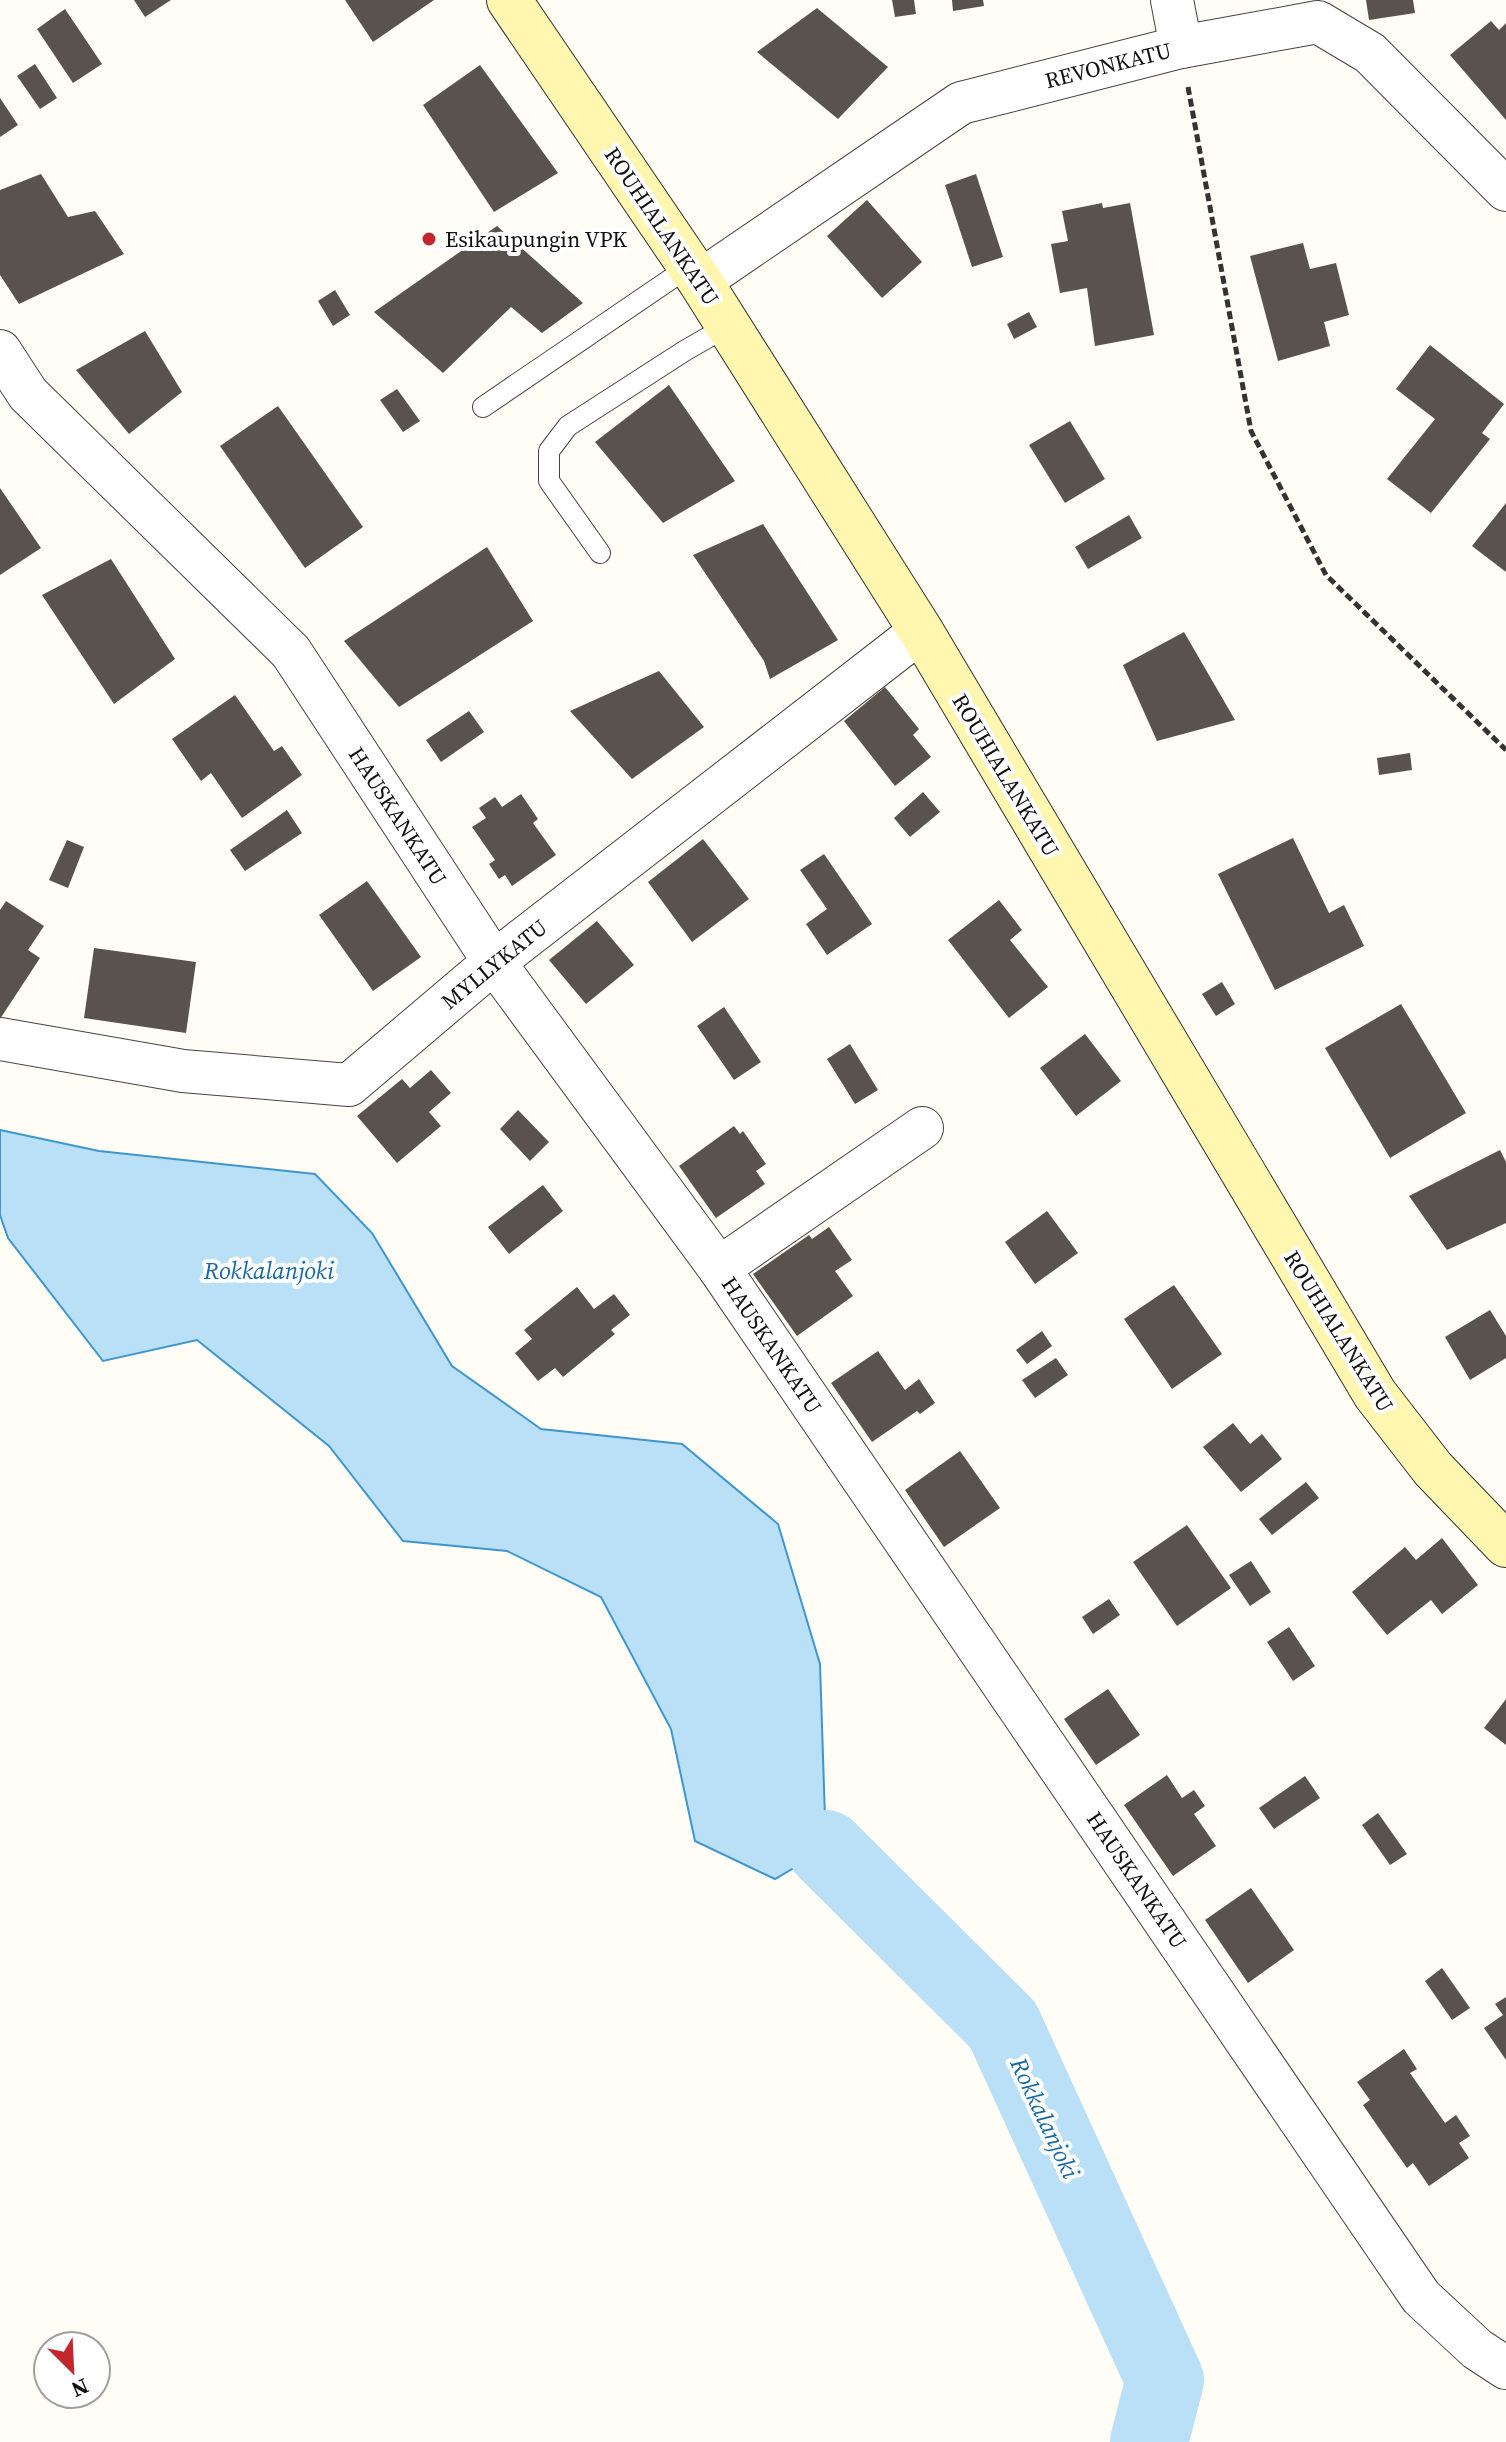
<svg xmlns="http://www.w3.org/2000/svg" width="1506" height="2442" viewBox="0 0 1506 2442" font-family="'Source Serif 4',serif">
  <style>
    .water { fill: #b9e0f7; stroke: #3f96cf; stroke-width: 2 }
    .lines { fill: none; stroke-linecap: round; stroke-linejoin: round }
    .river { stroke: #b9e0f7; stroke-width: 78 }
    .building { fill: #5a524d }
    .lane-casing { stroke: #444; stroke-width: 22 }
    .street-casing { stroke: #444; stroke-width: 44 }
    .secondary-casing { stroke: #333; stroke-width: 46 }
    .path { stroke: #333; stroke-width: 5; stroke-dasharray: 8 4; stroke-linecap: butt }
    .lane { stroke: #fff; stroke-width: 20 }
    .street { stroke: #fff; stroke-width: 42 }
    .secondary { stroke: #fff6b0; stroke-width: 44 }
    .poi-dot { fill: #c4262e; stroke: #fff; stroke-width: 3 }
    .labels { text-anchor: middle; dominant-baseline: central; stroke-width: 8; stroke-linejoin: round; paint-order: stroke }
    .street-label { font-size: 22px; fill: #111; stroke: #fff }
    .poi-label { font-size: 22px; fill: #111; stroke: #fff; text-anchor: start }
    .water-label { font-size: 24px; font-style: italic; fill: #1768a6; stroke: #fff }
  </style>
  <rect width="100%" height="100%" fill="#fffdf5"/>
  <!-- water -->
  <path class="water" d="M0,1130L99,1151L315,1174L372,1233L452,1366L541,1429L682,1444L778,1524L820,1664L826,1849L775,1879L695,1841L671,1729L601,1597L507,1551L403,1541L329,1446L197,1340L103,1361L8,1238L0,1215Z"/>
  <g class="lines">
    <!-- river -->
    <path class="river" d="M826,1849L1003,2025L1165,2380L1149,2442"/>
  </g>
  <!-- building -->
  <g class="building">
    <path d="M134,0H171L145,17Z"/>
    <path d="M345,0H434L373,42Z"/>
    <path d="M892,0H914L916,14L895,17Z"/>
    <path d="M952,0H983L984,6L953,11Z"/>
    <path d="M1366,0H1413L1415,13L1369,20Z"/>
    <path d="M817,8L888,67L838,119L757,52Z"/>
    <path d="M65,9L102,64L73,83L37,29Z"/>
    <path d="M1491,21L1499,30L1506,23V120L1450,55Z"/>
    <path d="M35,64L57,98L40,109L17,76Z"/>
    <path d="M480,65L558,173L494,212L423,105Z"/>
    <path d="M0,98L18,125L0,137Z"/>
    <path d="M41,174L68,217L95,211L124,254L19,304L0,275V190Z"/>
    <path d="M976,174L1003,257L972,267L945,185Z"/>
    <path d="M867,200L922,262L882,298L827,236Z"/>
    <path d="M1102,203L1103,208L1130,203L1154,335L1095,346L1087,288L1060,293L1051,244L1068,241L1062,211Z"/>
    <path d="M497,226L583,303L542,333L511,307L443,373L374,312Z"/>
    <path d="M1303,243L1310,269L1336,263L1349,315L1324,322L1330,346L1278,361L1250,256Z"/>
    <path d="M335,290L350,315L333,326L318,301Z"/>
    <path d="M1029,312L1037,327L1014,339L1007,324Z"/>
    <path d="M145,331L182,392L129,434L76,370Z"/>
    <path d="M1430,345L1504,404L1482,433L1490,439L1431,513L1387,479L1435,419L1396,389Z"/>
    <path d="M669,385L735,481L663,523L595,442Z"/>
    <path d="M397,389L420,421L403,432L380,400Z"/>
    <path d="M278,406L363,527L305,568L220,446Z"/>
    <path d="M1070,421L1105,479L1065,503L1029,445Z"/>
    <path d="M0,488L41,548L0,575Z"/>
    <path d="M1506,503V572L1472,546Z"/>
    <path d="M1129,515L1142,538L1088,569L1075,547Z"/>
    <path d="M763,524L838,640L770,679L764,661L693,555Z"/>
    <path d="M487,547L533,621L399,707L344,641Z"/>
    <path d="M111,559L175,659L114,704L42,595Z"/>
    <path d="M1184,632L1235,720L1157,741L1123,665Z"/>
    <path d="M659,671L704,727L632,779L570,711Z"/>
    <path d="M885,687L919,729L913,735L931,757L895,786L844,721Z"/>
    <path d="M235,695L274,751L282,746L302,775L242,818L211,773L201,781L172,739Z"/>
    <path d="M469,711L484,732L441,762L426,740Z"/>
    <path d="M1410,753L1412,770L1379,775L1377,758Z"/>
    <path d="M923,792L940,812L910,837L894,818Z"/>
    <path d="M521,794L538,819L533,823L556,855L512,886L505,875L499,879L489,864L495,860L472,827L486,818L479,808L495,797L502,807Z"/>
    <path d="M287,810L302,833L245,871L230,850Z"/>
    <path d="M1293,838L1329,913L1344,905L1364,946L1275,990L1218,874Z"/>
    <path d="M703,839L749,899L692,942L648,882Z"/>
    <path d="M67,840L84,847L68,888L49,880Z"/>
    <path d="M824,854L872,924L827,955L806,924L827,909L800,870Z"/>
    <path d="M367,881L421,957L373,991L319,915Z"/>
    <path d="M999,900L1022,930L1010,940L1048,987L1009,1018L948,940Z"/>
    <path d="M6,901L44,926L28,950L40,958L0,1019V910Z"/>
    <path d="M597,921L634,965L586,1004L549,960Z"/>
    <path d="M94,948L196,962L186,1033L84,1018Z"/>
    <path d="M1222,982L1235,1004L1216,1016L1202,994Z"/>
    <path d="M1401,1004L1466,1113L1390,1158L1325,1048Z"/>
    <path d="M724,1007L761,1062L734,1080L697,1026Z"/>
    <path d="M1085,1034L1121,1081L1076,1116L1040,1068Z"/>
    <path d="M850,1044L878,1090L855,1104L827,1059Z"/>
    <path d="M431,1070L451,1093L429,1112L441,1126L397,1163L357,1116L402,1079L410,1088Z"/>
    <path d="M518,1110L549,1142L530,1161L500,1129Z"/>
    <path d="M734,1126L740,1134L743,1131L766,1164L756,1171L765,1184L716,1218L679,1166Z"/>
    <path d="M1500,1150L1506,1162V1223L1447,1250L1409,1196Z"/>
    <path d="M543,1185L563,1211L509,1254L488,1227Z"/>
    <path d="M1047,1211L1078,1253L1035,1284L1005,1242Z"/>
    <path d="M829,1227L852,1260L835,1271L853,1296L797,1336L753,1274L809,1235L812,1239Z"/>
    <path d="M1174,1285L1222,1354L1172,1389L1124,1319Z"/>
    <path d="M577,1287L594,1309L614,1294L630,1315L611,1330L615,1334L563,1377L555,1368L538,1381L515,1353L532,1339L524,1330Z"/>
    <path d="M1490,1310L1506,1336V1358L1470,1380L1445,1337Z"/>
    <path d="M1042,1331L1052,1346L1027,1364L1016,1350Z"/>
    <path d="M878,1351L905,1390L919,1379L935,1403L920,1414L917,1411L872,1442L831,1383Z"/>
    <path d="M1056,1358L1068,1375L1035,1398L1022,1380Z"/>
    <path d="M1233,1423L1250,1444L1262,1434L1282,1459L1241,1492L1203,1447Z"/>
    <path d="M960,1451L1000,1508L944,1547L905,1490Z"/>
    <path d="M1306,1482L1319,1498L1272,1535L1259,1519Z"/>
    <path d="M1187,1525L1231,1588L1177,1626L1133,1562Z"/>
    <path d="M1442,1538L1478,1585L1442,1614L1431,1600L1387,1635L1352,1592L1405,1547L1416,1560Z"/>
    <path d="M1251,1561L1271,1592L1250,1606L1229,1575Z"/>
    <path d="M1109,1599L1120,1615L1093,1634L1082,1617Z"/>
    <path d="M1289,1627L1315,1666L1293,1681L1267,1642Z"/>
    <path d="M1108,1689L1140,1735L1096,1765L1064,1719Z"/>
    <path d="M1506,1699V1745L1484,1728Z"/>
    <path d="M1167,1775L1182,1798L1194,1790L1205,1806L1194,1814L1216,1846L1173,1876L1124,1805Z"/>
    <path d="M1305,1776L1320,1798L1274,1829L1259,1808Z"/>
    <path d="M1378,1813L1407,1854L1390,1865L1362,1825Z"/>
    <path d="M1251,1888L1294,1950L1248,1983L1205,1920Z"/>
    <path d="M1442,1968L1470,2008L1452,2020L1425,1981Z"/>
    <path d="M1506,1997V2060L1484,2028L1503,2015L1495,2004Z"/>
    <path d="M1404,2049L1417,2069L1410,2073L1445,2123L1456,2115L1470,2136L1459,2143L1469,2158L1429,2186L1413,2163L1407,2168L1383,2134L1363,2105L1370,2100L1357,2082Z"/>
  </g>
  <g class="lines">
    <defs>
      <g id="lane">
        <path d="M483,407L690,266"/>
        <path d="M600,553L549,481V451L568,426L686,350L728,326"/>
      </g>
      <g id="street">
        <path d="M1172,0L1181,47"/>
        <path d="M700,281L961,103L1181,47L1318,22L1370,53L1506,190"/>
        <path d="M0,351L28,394L291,652L494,962L719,1268L1421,2297L1477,2349L1506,2368"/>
        <path d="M0,1039L183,1071L349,1085L494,962L921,631"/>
        <path d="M719,1268L922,1128"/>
      </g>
      <path id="secondary" d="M509,0L700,281L921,631L1375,1394L1433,1469L1506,1545"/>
    </defs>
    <!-- lane casing -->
    <use href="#lane" class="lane-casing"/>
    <!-- street casing -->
    <use href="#street" class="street-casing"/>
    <!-- secondary casing -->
    <use href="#secondary" class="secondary-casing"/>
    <!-- path -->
    <path class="path" d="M1188,87L1251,431L1326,575L1506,750"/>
    <!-- lane -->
    <use href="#lane" class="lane"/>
    <!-- street -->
    <use href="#street" class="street"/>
    <!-- secondary -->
    <use href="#secondary" class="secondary"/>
  </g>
  <!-- markers -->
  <circle class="poi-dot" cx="429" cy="239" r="8"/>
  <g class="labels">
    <!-- street labels -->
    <g class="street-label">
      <text transform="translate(1108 65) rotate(-14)">REVONKATU</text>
      <text transform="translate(662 226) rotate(56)">ROUHIALANKATU</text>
      <text transform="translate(1006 775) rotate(59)">ROUHIALANKATU</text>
      <text transform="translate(398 816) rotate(57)">HAUSKANKATU</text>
      <text transform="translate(494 964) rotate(-39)">MYLLYKATU</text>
      <text transform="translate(1339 1331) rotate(58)">ROUHIALANKATU</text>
      <text transform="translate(772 1345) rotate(56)">HAUSKANKATU</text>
      <text transform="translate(1137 1880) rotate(56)">HAUSKANKATU</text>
    </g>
    <!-- poi labels -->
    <g class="poi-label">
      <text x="445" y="239">Esikaupungin VPK</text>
    </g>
    <!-- water labels -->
    <g class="water-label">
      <text x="269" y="1270">Rokkalanjoki</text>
      <text transform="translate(1045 2118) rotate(65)">Rokkalanjoki</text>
    </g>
  </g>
  <!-- north arrow -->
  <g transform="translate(72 2370) rotate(156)"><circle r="38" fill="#ffffff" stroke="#a0a0a0" stroke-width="2"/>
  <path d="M0-6L14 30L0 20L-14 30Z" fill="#c4262e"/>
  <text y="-12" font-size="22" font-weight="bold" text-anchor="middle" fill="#111111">N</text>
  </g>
</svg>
